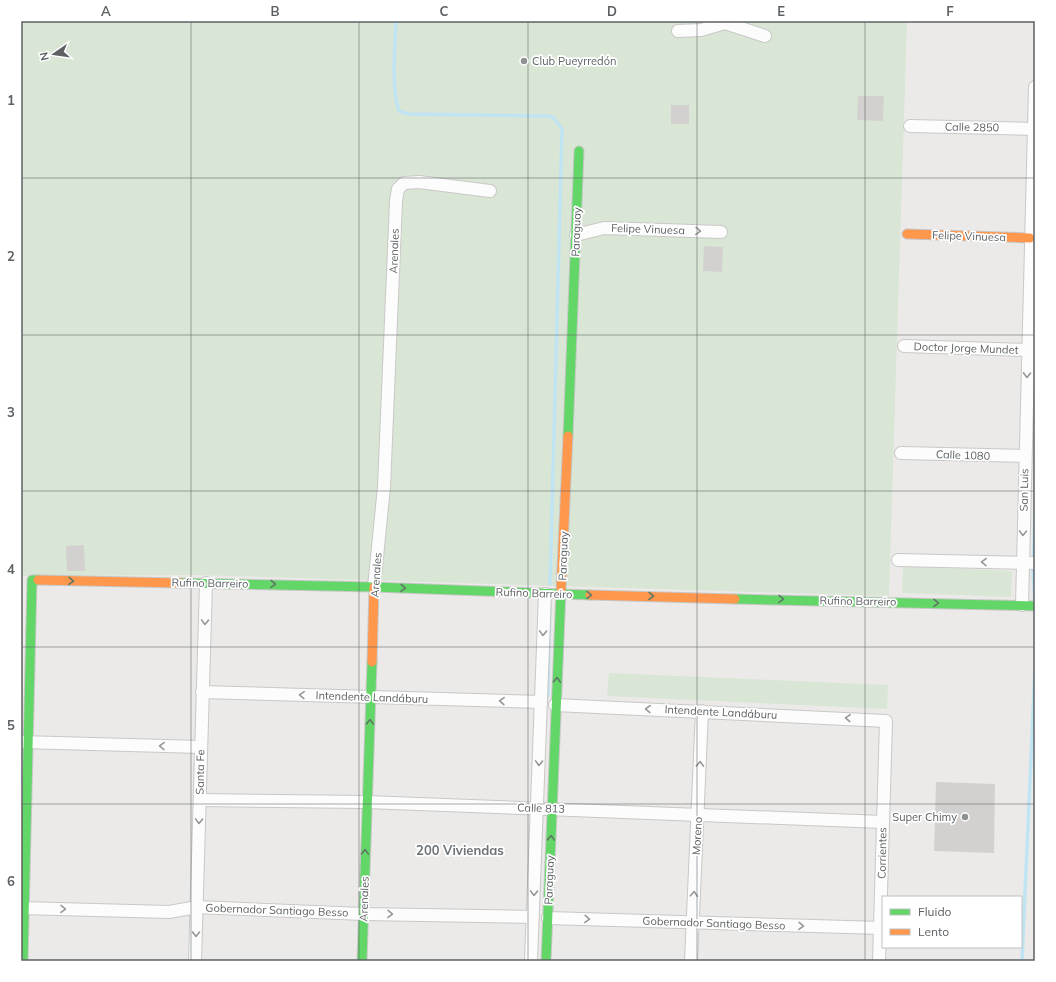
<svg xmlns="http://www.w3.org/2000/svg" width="1056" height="982" viewBox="0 0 1056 982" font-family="Mulish,sans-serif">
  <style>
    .green { fill: #d9e6d5 }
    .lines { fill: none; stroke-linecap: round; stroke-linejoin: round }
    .stream { stroke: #c0e4f2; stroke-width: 3.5 }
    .building { fill: #d3d1d0 }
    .street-casing { stroke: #c9c8c7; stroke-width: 14 }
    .fast-casing { stroke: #c6c7c7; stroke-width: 11 }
    .slow-casing { stroke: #c6c7c7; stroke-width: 11 }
    .street { stroke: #fcfcfc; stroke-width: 12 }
    .fast { stroke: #63d668; stroke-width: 9 }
    .slow { stroke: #ff974d; stroke-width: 9 }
    .oneway { stroke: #959799 }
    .oneway2 { stroke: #5e7865 }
    .grid { fill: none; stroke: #5d6164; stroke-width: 1; stroke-opacity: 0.55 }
    .poi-dot { fill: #8f9192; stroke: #fff; stroke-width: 1.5 }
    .labels { text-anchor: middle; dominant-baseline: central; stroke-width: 3.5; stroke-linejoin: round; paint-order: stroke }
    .poi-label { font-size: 11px; fill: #5d6164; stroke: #fff; text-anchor: start }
    .street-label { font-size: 11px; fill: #5d6164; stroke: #fff }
    .quarter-label { font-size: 13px; font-weight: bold; fill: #6e7376; stroke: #fff }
    .neatline { fill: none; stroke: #5d6164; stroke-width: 1.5 }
    .grid-label { font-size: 13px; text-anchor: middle; font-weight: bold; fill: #5d6164 }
  </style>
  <rect width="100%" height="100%" fill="#eceae8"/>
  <!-- green -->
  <g class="green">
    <path d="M21,21H907L889,596L198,575L21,576Z"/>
    <path d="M903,566L1012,571L1011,597L902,593Z"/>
    <path d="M609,673L888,685L887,709L607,696Z"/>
  </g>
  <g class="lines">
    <!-- stream -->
    <g class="stream">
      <path d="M396,21C395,46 391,88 399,111L408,114L547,116L553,117L562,129L550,584"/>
      <path d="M1035,514L1033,574L1035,601"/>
      <path d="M548,696L550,604"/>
      <path d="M1022,961L1035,668"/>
    </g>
  </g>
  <!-- building -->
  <g class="building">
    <path d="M858,96H884L883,121L857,120Z"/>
    <rect x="671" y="105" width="18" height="19"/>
    <path d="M704,246L723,247L722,272L703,271Z"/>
    <path d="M84,545L85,571H67L66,546Z"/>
    <path d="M936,782L995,784L994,853L934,851Z"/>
  </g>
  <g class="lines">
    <defs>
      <g id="street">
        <path d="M678,31L701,30L725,23L765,36"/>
        <path d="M910,126L1034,129"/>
        <path d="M576,235L604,228L721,232"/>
        <path d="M904,346L1028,350"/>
        <path d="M901,453L1025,456"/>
        <path d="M898,560L1035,563"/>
        <path d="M374,587L384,487L396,201L398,189L404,183L419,182L490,191"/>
        <path d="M1022,605L1035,87"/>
        <path d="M202,692L541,702"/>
        <path d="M555,705L886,721L879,961"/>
        <path d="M21,742L201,747"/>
        <path d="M200,800L367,802L883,822"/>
        <path d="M21,908L169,912L197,907L363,914L533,917"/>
        <path d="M548,918L881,928"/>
        <path d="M195,961L206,583"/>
        <path d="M531,961L545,594"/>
        <path d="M691,961L702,711"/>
      </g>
      <g id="fast">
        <path d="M568,436L579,151"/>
        <path d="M180,583L374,587L590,595"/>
        <path d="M735,599L1035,606"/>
        <path d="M23,961L32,580H38"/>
        <path d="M362,961L372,662"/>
        <path d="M546,961L561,590"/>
      </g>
      <g id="slow">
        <path d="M907,234L1030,238"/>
        <path d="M38,580L180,583"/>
        <path d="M561,590L568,436"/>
        <path d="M590,595L735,599"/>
        <path d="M372,662L374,587"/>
      </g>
    </defs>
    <!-- street casing -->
    <use href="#street" class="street-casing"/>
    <!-- fast casing -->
    <use href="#fast" class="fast-casing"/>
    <!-- slow casing -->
    <use href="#slow" class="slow-casing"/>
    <!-- street -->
    <use href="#street" class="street"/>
    <!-- fast -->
    <use href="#fast" class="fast"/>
    <!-- slow -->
    <use href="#slow" class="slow"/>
  </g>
  <!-- one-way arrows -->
  <defs><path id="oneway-chevron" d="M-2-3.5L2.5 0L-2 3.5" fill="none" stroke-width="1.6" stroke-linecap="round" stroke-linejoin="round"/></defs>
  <g class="oneway">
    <use href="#oneway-chevron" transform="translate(698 231) rotate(2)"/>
    <use href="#oneway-chevron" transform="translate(1027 375) rotate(91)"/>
    <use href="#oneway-chevron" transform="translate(1023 533) rotate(91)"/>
    <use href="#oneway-chevron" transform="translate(984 562) rotate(-179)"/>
    <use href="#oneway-chevron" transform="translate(205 622) rotate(92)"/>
    <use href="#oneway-chevron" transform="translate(543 633) rotate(92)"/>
    <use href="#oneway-chevron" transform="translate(302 695) rotate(-178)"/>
    <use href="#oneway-chevron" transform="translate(502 701) rotate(-178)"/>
    <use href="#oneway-chevron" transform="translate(648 709) rotate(-178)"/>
    <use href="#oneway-chevron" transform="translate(848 718) rotate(-177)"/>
    <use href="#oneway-chevron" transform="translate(162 746) rotate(-179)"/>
    <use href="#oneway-chevron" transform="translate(539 763) rotate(92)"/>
    <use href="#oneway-chevron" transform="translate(700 764) rotate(-88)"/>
    <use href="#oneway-chevron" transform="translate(199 821) rotate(92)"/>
    <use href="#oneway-chevron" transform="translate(534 893) rotate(92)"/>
    <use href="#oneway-chevron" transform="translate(694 894) rotate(-87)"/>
    <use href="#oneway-chevron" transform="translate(63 909) rotate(1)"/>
    <use href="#oneway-chevron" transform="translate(390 914) rotate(1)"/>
    <use href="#oneway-chevron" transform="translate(587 919) rotate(2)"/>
    <use href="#oneway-chevron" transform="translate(801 926) rotate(2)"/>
    <use href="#oneway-chevron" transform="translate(196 934) rotate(91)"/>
  </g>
  <g class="oneway2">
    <use href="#oneway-chevron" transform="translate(71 581) rotate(1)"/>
    <use href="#oneway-chevron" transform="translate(273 584) rotate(1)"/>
    <use href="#oneway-chevron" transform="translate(403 588) rotate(2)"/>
    <use href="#oneway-chevron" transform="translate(589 595) rotate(1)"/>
    <use href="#oneway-chevron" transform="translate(651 596) rotate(1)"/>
    <use href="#oneway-chevron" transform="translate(781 599) rotate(1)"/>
    <use href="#oneway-chevron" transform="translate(936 603) rotate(1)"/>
    <use href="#oneway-chevron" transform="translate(557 680) rotate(-87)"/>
    <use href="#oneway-chevron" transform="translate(370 722) rotate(-88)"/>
    <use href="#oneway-chevron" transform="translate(551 838) rotate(-88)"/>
    <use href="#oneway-chevron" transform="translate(365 852) rotate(-88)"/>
  </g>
  <!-- grid -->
  <path class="grid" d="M191,21V961M359,21V961M528,21V961M697,21V961M865,21V961M21,178H1035M21,335H1035M21,491H1035M21,647H1035M21,804H1035"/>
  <!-- markers -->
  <g class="poi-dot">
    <circle cx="524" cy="61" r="4"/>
    <circle cx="965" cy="817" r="4"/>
  </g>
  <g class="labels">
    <!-- poi labels -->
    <g class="poi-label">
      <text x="532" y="61">Club Pueyrredón</text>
      <text x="957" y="817" text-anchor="end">Super Chimy</text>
    </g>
    <!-- street labels -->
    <g class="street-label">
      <text transform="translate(972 127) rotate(1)">Calle 2850</text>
      <text transform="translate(648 229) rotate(2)">Felipe Vinuesa</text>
      <text transform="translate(576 232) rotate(-88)">Paraguay</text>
      <text transform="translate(969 236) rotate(2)">Felipe Vinuesa</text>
      <text transform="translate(394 251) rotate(-88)">Arenales</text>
      <text transform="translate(966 348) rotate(2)">Doctor Jorge Mundet</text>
      <text transform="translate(963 455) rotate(2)">Calle 1080</text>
      <text transform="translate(1024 490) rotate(-89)">San Luis</text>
      <text transform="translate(563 556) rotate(-88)">Paraguay</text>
      <text transform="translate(376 575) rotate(-86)">Arenales</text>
      <text transform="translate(210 583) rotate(1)">Rufino Barreiro</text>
      <text transform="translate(534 593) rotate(2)">Rufino Barreiro</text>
      <text transform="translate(858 601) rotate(1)">Rufino Barreiro</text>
      <text transform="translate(372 697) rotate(2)">Intendente Landáburu</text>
      <text transform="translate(721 712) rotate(3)">Intendente Landáburu</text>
      <text transform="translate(200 772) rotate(-89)">Santa Fe</text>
      <text transform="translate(541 808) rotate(2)">Calle 813</text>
      <text transform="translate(697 836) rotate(-87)">Moreno</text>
      <text transform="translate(882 853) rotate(-89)">Corrientes</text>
      <text transform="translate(549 880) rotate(-88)">Paraguay</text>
      <text transform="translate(364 899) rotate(-88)">Arenales</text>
      <text transform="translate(277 910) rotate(2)">Gobernador Santiago Besso</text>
      <text transform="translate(714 923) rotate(2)">Gobernador Santiago Besso</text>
    </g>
    <!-- quarter labels -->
    <g class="quarter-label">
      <text x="460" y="850">200 Viviendas</text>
    </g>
  </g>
  <!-- border -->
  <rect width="1056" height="982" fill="none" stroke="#ffffff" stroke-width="44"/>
  <!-- legend -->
  <rect x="882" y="896" width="140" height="52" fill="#ffffff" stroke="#bec0c1"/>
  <rect x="890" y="909" width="20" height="6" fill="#63d668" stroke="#bec0c1"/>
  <text x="918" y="916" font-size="12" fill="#5d6164">Fluido</text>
  <rect x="890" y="929" width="20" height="6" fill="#ff974d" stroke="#bec0c1"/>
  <text x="918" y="936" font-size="12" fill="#5d6164">Lento</text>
  <!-- north arrow -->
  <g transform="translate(54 54) rotate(257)" stroke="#ffffff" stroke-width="3" paint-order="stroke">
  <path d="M0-3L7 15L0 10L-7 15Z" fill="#5d6164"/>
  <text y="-6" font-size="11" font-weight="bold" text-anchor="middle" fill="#5d6164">N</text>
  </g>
  <rect x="22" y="22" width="1012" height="938" class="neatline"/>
  <g class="grid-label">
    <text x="106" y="16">A</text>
    <text x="275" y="16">B</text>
    <text x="444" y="16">C</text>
    <text x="612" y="16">D</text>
    <text x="781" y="16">E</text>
    <text x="950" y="16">F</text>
    <text x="11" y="105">1</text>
    <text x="11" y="261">2</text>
    <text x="11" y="417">3</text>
    <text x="11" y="574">4</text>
    <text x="11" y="730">5</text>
    <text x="11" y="886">6</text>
  </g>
</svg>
